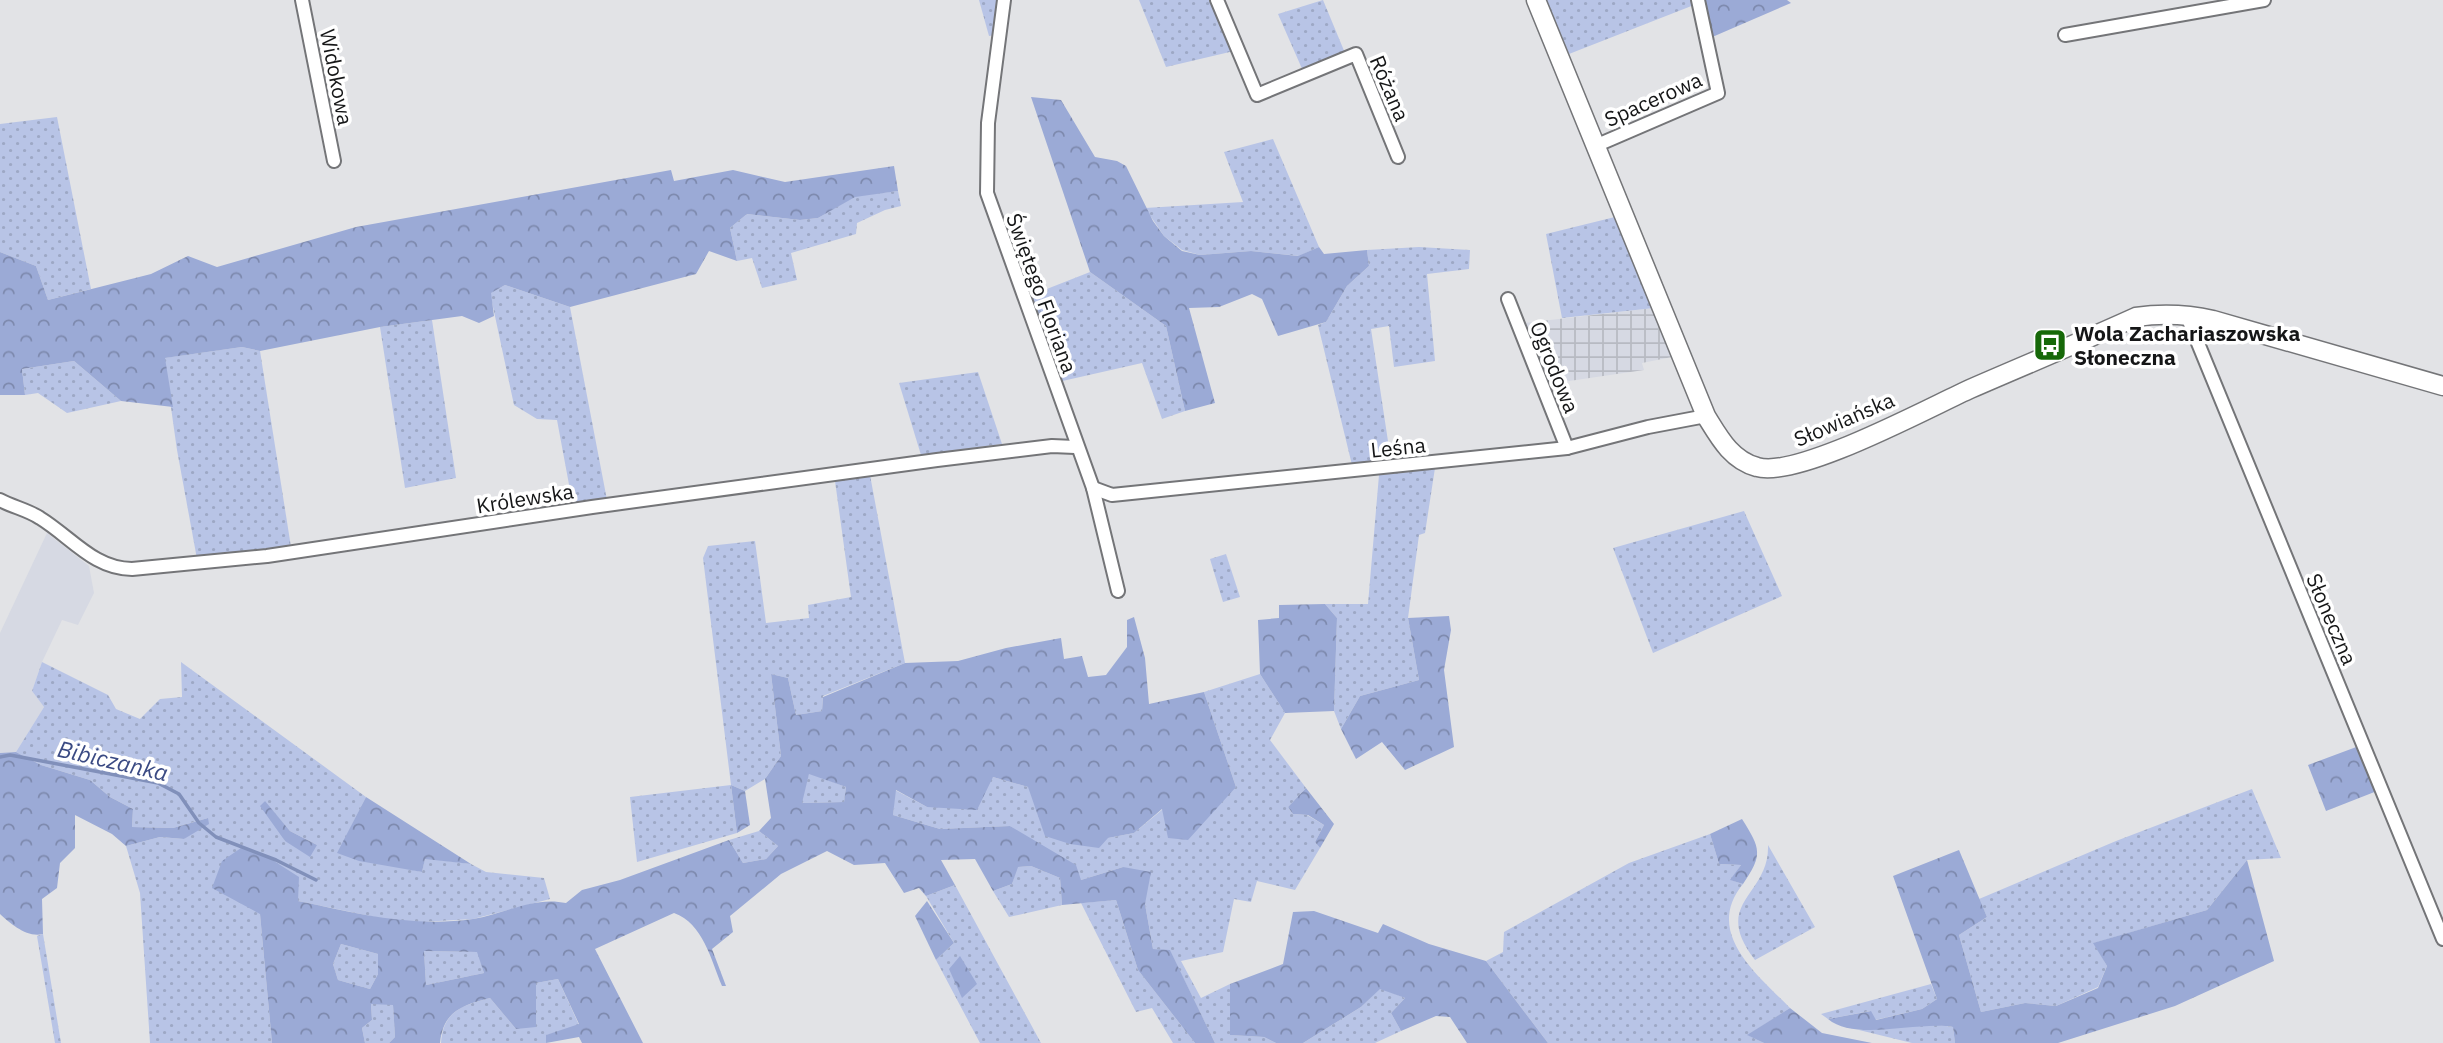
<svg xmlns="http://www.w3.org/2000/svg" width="2443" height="1043" viewBox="0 0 2443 1043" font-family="'IBM Plex Sans',sans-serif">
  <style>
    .built { fill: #d6d9e3 }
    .industrial { fill: url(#industrial-grid) }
    .grass { fill: url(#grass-dots); fill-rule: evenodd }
    .forest { fill: url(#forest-crowns); fill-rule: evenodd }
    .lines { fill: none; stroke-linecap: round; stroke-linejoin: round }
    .stream { stroke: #8190ba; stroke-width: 3.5 }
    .street-casing { stroke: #747578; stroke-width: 16 }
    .secondary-casing { stroke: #747578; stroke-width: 21 }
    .street { stroke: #fff; stroke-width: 12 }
    .secondary { stroke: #fff; stroke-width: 18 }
    .labels { text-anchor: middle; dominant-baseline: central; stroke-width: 7; stroke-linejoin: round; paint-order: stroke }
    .street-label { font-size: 21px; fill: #151617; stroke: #fff }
    .poi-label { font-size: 21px; font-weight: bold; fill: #151617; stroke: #fff; text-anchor: start }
    .water-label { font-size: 23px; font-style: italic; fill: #3a4a83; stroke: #fff }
  </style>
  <defs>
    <pattern id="industrial-grid" width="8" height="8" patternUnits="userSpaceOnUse" patternTransform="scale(1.75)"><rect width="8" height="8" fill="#d6d9e3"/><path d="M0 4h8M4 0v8" fill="none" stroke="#b7bac2"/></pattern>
    <pattern id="grass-dots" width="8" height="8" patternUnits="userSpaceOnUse" patternTransform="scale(1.75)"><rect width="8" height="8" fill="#b8c4e6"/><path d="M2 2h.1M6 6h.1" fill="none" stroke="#9da8c5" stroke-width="1.8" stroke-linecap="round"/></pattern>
    <pattern id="forest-crowns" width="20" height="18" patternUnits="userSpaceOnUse" patternTransform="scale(1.75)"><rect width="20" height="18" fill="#9baad6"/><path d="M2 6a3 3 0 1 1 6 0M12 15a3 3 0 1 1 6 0" fill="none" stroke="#7d89ad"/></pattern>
  </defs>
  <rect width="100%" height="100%" fill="#e2e3e6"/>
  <!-- built -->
  <path class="built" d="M47,533L89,566L94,593L78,625L62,620L42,662L32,691L44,707L16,752L0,753V633Z"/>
  <!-- industrial -->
  <path class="industrial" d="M1654,308L1677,356L1642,363L1644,370L1549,384L1524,323Z"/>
  <!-- grass -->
  <g class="grass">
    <path d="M979,0H999L996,35L989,36Z"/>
    <path d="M1139,0H1213L1234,51L1166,67Z"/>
    <path d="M1323,0L1345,53L1303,71L1278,14Z"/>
    <path d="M1546,0H1693L1694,5L1569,54Z"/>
    <path d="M57,117L91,289L48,300L36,266L0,252V124Z"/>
    <path d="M1273,139L1319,247L1299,256L1251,251L1200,255L1182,250L1164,236L1145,208L1243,202L1224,152Z"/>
    <path d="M898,191L901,206L885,210L857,223L856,234L791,253L797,280L762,288L752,258L737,261L730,228L747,214L800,220L818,218L855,196Z"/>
    <path d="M1619,216L1654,308L1562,318L1546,234Z"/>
    <path d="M1419,247L1470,250L1469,269L1427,274L1435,361L1394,367L1389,326L1371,329L1391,461L1352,465L1318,325L1326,322L1347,286L1369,266L1367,250Z"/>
    <path d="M1090,272L1166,326L1185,411L1162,419L1142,363L1058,382L1029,296Z"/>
    <path d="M505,285L570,307L607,500L573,506L557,420L537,419L514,405L490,293Z"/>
    <path d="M432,320L456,478L405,488L380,327Z"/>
    <path d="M242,347L260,351L291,547L197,559L177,450L164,358Z"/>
    <path d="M74,361L121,401L67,413L38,393L25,395L22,369Z"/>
    <path d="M978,372L1002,444L921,455L899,383Z"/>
    <path d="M1435,468L1425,533L1419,535L1408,618L1419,680L1360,696L1341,729L1334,711L1337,618L1325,604H1368L1379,475Z"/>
    <path d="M870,475L905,663L823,696L822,711L796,715L788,678L771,674L781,756L765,779L745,791L731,785L737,833L637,862L630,797L731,785L703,558L708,546L755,541L766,623L809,618L808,605L851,597L835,481Z"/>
    <path d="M1744,511L1782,596L1653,653L1613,548Z"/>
    <path d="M1226,554L1240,597L1223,602L1210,559Z"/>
    <path d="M42,662L108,695L116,709L140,719L160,699L182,697L181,662L366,797L338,853L422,872L425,858L471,864L486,872L544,878L550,899L473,919L404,923L298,901L260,914L272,1043H150L140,893L126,846L160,837L184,839L208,818L173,828L132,827L133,809L110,797L90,780L41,765L16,752L44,707L32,691ZM264,801L290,831L317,845L285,841Z"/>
    <path d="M1260,674L1285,713L1270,740L1306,788L1288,807L1293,814L1307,815L1324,825L1315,842L1320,848L1295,890L1257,881L1251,902L1234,899L1223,952L1181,961L1201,998L1230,984L1231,1035L1264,1037L1276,1043H1215L1170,951L1153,949L1145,904L1123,867L1081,880L1010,826L940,829L893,815L895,790L927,807L993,777L1028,787L1108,838L1134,833L1163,809L1236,787L1204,692Z"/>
    <path d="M809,773L846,787L844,802L801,803Z"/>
    <path d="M2252,789L2281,858L2247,860L2207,910L2094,943L2107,966L2098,987L2056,1006L2025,1003L1981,1012L1959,935L1987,917L1979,899L2116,841Z"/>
    <path d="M759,831L778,846L766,859L743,863L729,840Z"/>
    <path d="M1710,834L1719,864L1741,865L1731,880L1743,884C1703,933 1758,975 1790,1008L1748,1035L1764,1043H1548L1486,961L1503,952L1504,932L1629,863Z"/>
    <path d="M1768,845L1815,927L1755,960C1710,902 1770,896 1768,845Z"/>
    <path d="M1031,866L1060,878L1062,905L1009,917L993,891L1012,884L1017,867Z"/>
    <path d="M955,885L1041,1043H980L936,960L954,943L926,896Z"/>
    <path d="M1116,900L1138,970L1195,1043H1173L1152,1008L1136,1012L1081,903Z"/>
    <path d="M43,934L61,1043H55L37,936Z"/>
    <path d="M341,944L378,954V974L370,989L338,980L333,964Z"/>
    <path d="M424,951L478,952L484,973L426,985Z"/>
    <path d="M558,979L579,1025L547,1035L546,1043H441C443,1010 464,1005 490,998L516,1029L536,983Z"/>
    <path d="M1931,984L1937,999L1922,1009L1875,1020L1870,1011L1828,1019L1821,1014Z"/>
    <path d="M1380,988L1405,998L1391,1013L1401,1031L1375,1043H1303L1361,1007Z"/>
    <path d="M371,1004H393L395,1037L389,1043H365L362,1028L372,1020Z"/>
    <path d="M1932,1024L1953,1027L1955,1043H1912L1859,1030Z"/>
  </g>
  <!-- forest -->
  <g class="forest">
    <path d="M1702,0H1787L1791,3L1710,38Z"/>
    <path d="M1031,97L1061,100L1095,157L1117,161L1126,166L1153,221L1164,236L1182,251L1200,255L1251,251L1298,256L1319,247L1324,254L1367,250L1369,266L1347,286L1326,322L1278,336L1262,299L1252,294L1219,307L1189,308L1215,403L1185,411L1166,326L1090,272Z"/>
    <path d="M894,166L898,191L855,197L818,218L800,220L747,214L730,228L737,261L709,251L696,274L570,307L505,285L491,293L494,316L479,323L462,316L380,327L260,351L242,347L165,358L173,407L121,401L74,361L22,369L25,395H0V252L36,266L48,300L151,274L188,256L217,267L356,227L671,170L674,181L733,170L785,182Z"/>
    <path d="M1325,604L1337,618L1334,711L1285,713L1260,674L1258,620L1279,618V605Z"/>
    <path d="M1449,616L1451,630L1444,670L1454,747L1405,770L1382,742L1356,759L1341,729L1360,696L1419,680L1408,618Z"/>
    <path d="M1134,617L1145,658L1149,704L1204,692L1236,787L1188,840L1168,838L1162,809L1134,833L1108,838L1099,848L1070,844L1045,836L1028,787L993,777L977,810L927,807L896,790L893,815L940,829L1010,826L1076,865L1081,880L1123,867L1151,872L1145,904L1153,949L1170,950L1215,1043H1195L1138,970L1116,900L1062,905L1060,878L1031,866L1018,867L1012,884L993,891L975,859L941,860L955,885L926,896L919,888L904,893L885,863L854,865L827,851L781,874L730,916L733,932L712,949L726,986H722C711,960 703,923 674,913L595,949L643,1043H582L579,1037L546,1043V1035L579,1024L558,979L536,983V1027L516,1029L490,998C463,1005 443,1011 440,1043H389L395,1037L393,1005L371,1004L372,1020L362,1028L365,1043H272L260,914L212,888L222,861L241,848L263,854L299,877L298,901C356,913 412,928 473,919C504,914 534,896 566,903L582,890L620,880L729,840L743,863L766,859L778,846L759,831L771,818L765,779L781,756L771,674L788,678L796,715L822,711L823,697L905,663L958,661L1006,648L1061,638L1064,659L1082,656L1088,677L1106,675L1127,647V620ZM809,774L846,787L844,802L802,803ZM341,944L378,954V974L370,989L338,980L333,964ZM424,951L477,952L484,973L426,985Z"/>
    <path d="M2359,746L2377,791L2326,811L2308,765Z"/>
    <path d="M16,752L41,765L90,780L110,797L133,809L132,827L173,828L208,818L209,824L184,839L160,837L126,846L112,834L75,815V848L60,863L57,888L42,899L43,934C27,938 11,924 0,914V753Z"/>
    <path d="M731,785L745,791L750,825L737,833Z"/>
    <path d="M1306,788L1334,824L1320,848L1315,842L1324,825L1308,815L1293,814L1288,807Z"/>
    <path d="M366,797L471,864L425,859L422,872L359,861L337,853Z"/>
    <path d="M265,801L290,831L317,845L310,857L285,841L260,806Z"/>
    <path d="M1742,819C1761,849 1763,855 1743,884L1730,880L1741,865L1719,864L1710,834Z"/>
    <path d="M1959,850L1987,917L1959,935L1981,1012L2025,1003L2056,1006L2098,988L2107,966L2093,943L2207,910L2247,860L2274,961L2175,1006L2058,1043H1955L1953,1027C1917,1021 1855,1042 1828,1019L1871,1011L1876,1020L1922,1009L1937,999L1893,876Z"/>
    <path d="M927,901L954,943L936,960L915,916Z"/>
    <path d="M1314,911L1378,933L1383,924L1429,944L1486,961L1548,1043H1467L1450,1017L1436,1016L1401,1031L1391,1013L1405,998L1380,989L1361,1007L1303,1043H1276L1264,1037L1230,1035V984L1283,964L1293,912Z"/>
    <path d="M960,956L977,984L962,998L949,969Z"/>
    <path d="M1790,1008L1822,1033L1872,1043H1764L1747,1035Z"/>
  </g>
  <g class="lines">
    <!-- stream -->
    <path class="stream" d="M0,757L10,755L158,783L179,794L199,823L216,837L276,860L316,880"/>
    <defs>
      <g id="street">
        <path d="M302,0L334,161"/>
        <path d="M1004,0L988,123L987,193L1093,488L1118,591"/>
        <path d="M1217,0L1257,95L1356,54L1398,157"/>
        <path d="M2065,35L2264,0"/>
        <path d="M1595,146L1718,93L1698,0"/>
        <path d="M1508,299L1567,448"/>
        <path d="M2186,314L2443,939"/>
        <path d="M1093,488L1112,495L1567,448L1648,427L1706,416"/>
        <path d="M0,500C13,507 28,510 40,518C71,537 94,569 132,569L267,556L592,507L937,460L1052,446L1075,447"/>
      </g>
      <path id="secondary" d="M1536,0L1706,416C1719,437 1731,460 1757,467C1797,479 1928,408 1970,389C2025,365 2081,342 2136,317C2163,313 2186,314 2213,320L2443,386"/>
    </defs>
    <!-- street casing -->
    <use href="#street" class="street-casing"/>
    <!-- secondary casing -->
    <use href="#secondary" class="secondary-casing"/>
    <!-- street -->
    <use href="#street" class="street"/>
    <!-- secondary -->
    <use href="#secondary" class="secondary"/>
  </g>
  <!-- icons -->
  <defs>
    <symbol id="bus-square" viewBox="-11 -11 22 22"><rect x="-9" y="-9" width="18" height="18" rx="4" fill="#166809" stroke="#fff"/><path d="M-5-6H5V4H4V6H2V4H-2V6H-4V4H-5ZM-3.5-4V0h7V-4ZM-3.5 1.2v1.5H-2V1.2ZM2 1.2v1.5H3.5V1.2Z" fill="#fff"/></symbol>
  </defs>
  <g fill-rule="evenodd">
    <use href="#bus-square" x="2031" y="326" width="38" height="38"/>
  </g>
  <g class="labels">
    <!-- street labels -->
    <g class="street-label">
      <text transform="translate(337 77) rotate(79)">Widokowa</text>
      <text transform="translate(1390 88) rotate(67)">Różana</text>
      <text transform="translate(1653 99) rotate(-24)">Spacerowa</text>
      <text transform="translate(1042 293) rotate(70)">Świętego Floriana</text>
      <text transform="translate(1555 367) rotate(68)">Ogrodowa</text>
      <text transform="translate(1844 419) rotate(-23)">Słowiańska</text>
      <text transform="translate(1398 447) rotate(-6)">Leśna</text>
      <text transform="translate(525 498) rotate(-9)">Królewska</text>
      <text transform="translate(2332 619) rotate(67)">Słoneczna</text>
    </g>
    <!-- poi labels -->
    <g class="poi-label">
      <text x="2074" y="333">Wola Zachariaszowska<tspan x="2074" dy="24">Słoneczna</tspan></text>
    </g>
    <!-- water labels -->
    <g class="water-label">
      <text transform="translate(113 760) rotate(13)">Bibiczanka</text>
    </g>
  </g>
</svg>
